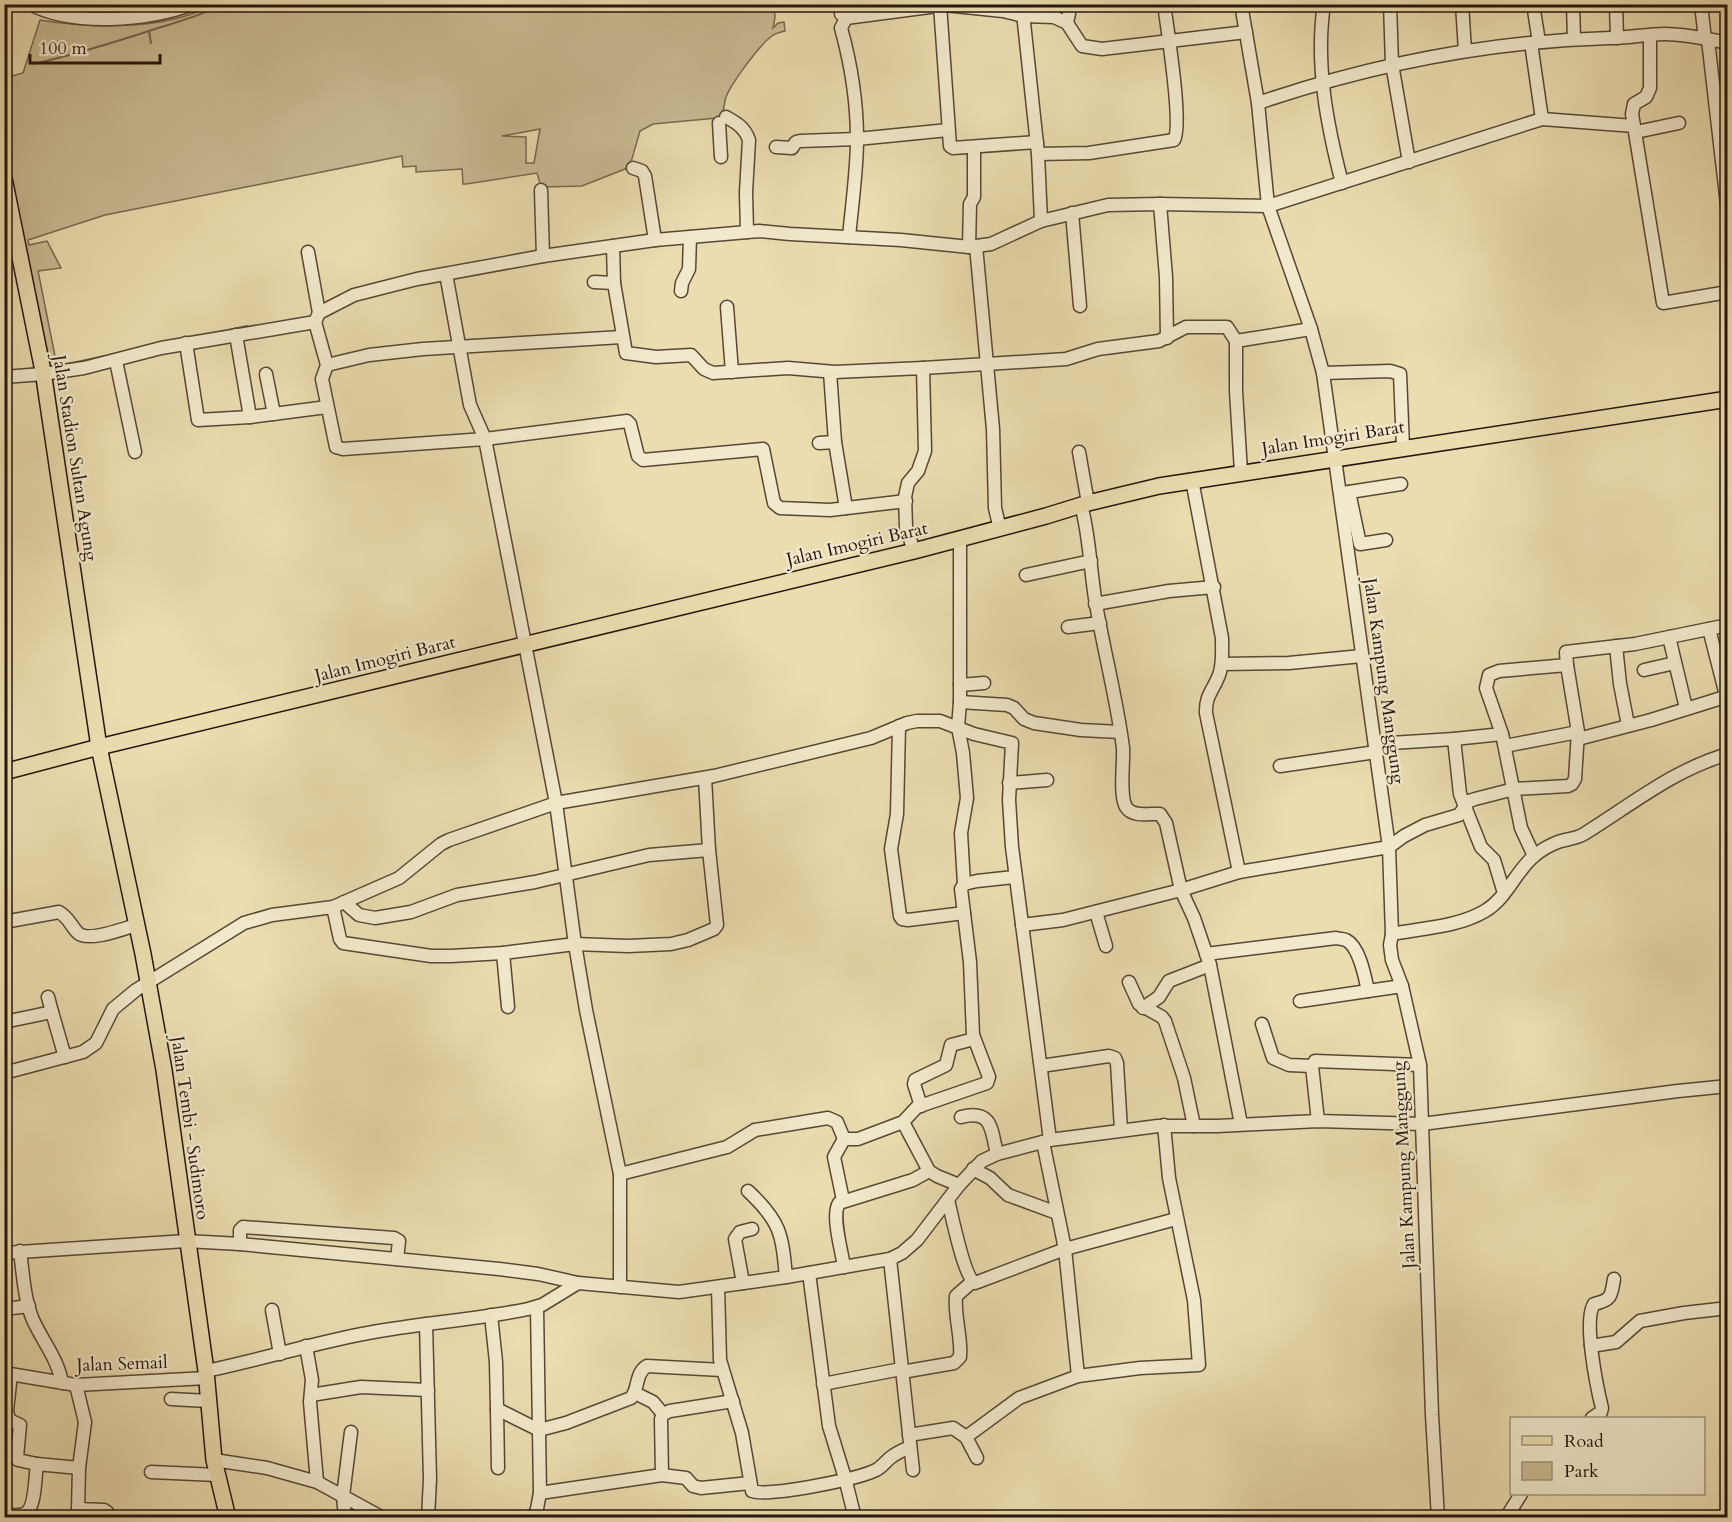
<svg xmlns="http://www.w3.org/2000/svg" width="1732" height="1522" viewBox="0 0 1732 1522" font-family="Cardo,serif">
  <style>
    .green { fill: #cabb94; stroke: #786851; stroke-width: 1.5; fill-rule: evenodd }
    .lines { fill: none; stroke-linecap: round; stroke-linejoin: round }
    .stream { stroke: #74644e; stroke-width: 2 }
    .minor-casing { stroke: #584736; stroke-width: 15 }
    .major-casing { stroke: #27150e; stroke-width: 18 }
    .minor { stroke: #f2e9cc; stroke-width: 12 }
    .major { stroke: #ebddb0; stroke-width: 15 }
    .labels { text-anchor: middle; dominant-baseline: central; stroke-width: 4.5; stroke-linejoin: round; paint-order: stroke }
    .street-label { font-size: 18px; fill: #27150e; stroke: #f2e9cc }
  </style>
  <rect width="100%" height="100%" fill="#ebddb0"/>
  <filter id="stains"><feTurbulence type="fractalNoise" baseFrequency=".00333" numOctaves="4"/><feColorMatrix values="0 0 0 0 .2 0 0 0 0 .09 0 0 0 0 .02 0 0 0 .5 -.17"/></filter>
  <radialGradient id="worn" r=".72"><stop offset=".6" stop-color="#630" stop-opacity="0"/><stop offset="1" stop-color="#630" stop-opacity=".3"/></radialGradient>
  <!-- green -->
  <path class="green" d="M215,4H774L775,17L773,28L778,23L784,22L785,31C780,32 776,33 772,36C760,44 731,84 726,97C723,106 726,111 717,118L653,124L640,131L631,162L625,169L582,186L541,187L537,173L466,184H463L462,169L416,172V166L403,167L402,156L105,215L28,240L29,245L47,241L61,268L38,271L56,361L47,362L10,179L5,168V78L23,73L40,20C94,29 166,30 215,4ZM540,129L534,163H526V137L502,136Z"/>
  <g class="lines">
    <!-- stream -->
    <g class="stream">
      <path d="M149,31L151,43"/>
      <path d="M34,64C76,54 119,41 161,27C181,21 203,15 221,4"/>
      <path d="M220,332L247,326"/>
      <path d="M67,364L105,356"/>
      <path d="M4,371L38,368"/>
    </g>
    <defs>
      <g id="minor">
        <path d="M30,4C73,27 148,21 193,4"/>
        <path d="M842,4L841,14L846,18L841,28C851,64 857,101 857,139C857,171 852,204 849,237"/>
        <path d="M1022,4L1038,154L1041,221"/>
        <path d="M1241,4L1258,103L1268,206L1311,329L1323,373L1389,847L1392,934L1390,945L1392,960L1402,986L1420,1065L1432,1415L1438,1518"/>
        <path d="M1324,4C1315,64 1327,125 1342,183"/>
        <path d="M1390,4L1392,64L1409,162"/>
        <path d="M1462,4L1465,51"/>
        <path d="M1533,4L1539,42"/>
        <path d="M1573,4L1574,39"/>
        <path d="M1616,4L1617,38"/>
        <path d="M1701,4L1705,39"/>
        <path d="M940,5L950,146L953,148L1037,142"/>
        <path d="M846,18L945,5L1003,11L1024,16L1054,17L1067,23L1082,46L1102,49L1246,32"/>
        <path d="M1067,23L1071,4"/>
        <path d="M1708,40L1728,213"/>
        <path d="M1531,43L1542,119"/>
        <path d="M1258,103C1373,64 1490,41 1610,38C1628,38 1647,34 1665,34C1685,34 1707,39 1728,43"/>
        <path d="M726,117C737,123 745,128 749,140L746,192L747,232"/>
        <path d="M719,123L721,157"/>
        <path d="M1634,126L1632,114L1634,104L1646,97L1650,88V35"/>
        <path d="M1636,132L1679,123"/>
        <path d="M776,147L792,148L796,142L800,141L857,139L948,130"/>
        <path d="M1038,154L1089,153L1174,140C1183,125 1167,27 1164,4"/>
        <path d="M633,168L642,171L645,176L655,240"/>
        <path d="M541,190L543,256"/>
        <path d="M1160,204L1166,277L1167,338"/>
        <path d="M1072,213L1080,306"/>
        <path d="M613,246L614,283L626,353L656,357L691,355L704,369L713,373L788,368L835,372L923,368L925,451L918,471L908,483L905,497L906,527L914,551"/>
        <path d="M976,246L993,429L995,508L1000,529"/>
        <path d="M969,247L970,204L974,197V147"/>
        <path d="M308,252L319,313"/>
        <path d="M446,274L470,405L485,439L556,803L575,944L586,1010L620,1174V1287"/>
        <path d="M594,282L614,283"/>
        <path d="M681,291L682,283L689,269L690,237"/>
        <path d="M727,307L732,372"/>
        <path d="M315,322L327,365L322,379L336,447L343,449L485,439L627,421L630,424L638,456L643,460L763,449L774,503L780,508L830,510L906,501"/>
        <path d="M236,335L250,417"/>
        <path d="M1236,341L1311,329"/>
        <path d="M186,343L198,420L250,417L327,407"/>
        <path d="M116,361L135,452"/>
        <path d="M327,365L369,355L423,349L622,337"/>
        <path d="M923,368L1066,359L1098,349L1159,341L1186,327H1227L1236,341V391L1241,472"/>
        <path d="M830,372L835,442"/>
        <path d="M1323,373L1390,371L1400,374L1403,447"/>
        <path d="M266,374L274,414"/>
        <path d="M4,377L43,374L84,368L161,348L315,322L319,313L354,295L417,279L543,256L655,240L759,231L790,234L901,240L969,247L991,244L1041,221L1108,205L1160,204L1268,206L1542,119L1634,126L1663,303L1728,292"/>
        <path d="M819,443L835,442L846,508"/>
        <path d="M1079,452L1088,503"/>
        <path d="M1192,480L1222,638C1222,649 1223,661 1220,672C1215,689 1205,694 1206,713L1239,872"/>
        <path d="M1349,492L1360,544L1386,540"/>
        <path d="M1343,493L1401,484"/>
        <path d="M1081,505C1090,537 1090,571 1096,604C1104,652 1117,700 1123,748C1124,763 1119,795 1126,807C1133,818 1150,813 1160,814L1166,823L1181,890L1194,918L1210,965L1241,1124"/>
        <path d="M960,539V702L958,727L963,753L967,798L961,833L964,884"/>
        <path d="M1026,575L1091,561"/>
        <path d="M1095,604L1169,591L1214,587"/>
        <path d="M1068,627L1100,623"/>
        <path d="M1709,629L1728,703"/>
        <path d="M1669,637L1686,708"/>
        <path d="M1616,646L1620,684L1628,725"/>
        <path d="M1222,664L1289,663L1362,656"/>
        <path d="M1644,670L1675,663"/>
        <path d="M960,685L984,683"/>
        <path d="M960,702L1007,705L1014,708L1024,719L1034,723L1081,730L1120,732"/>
        <path d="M899,726L897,814L891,849L900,916L902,919L908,920L964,913"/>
        <path d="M1502,734L1521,828L1534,856"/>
        <path d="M1454,739L1460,794L1481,847L1494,860L1504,893"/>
        <path d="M1578,739L1651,720L1728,696"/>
        <path d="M1375,744L1454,739L1502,734L1486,688L1489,675L1499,671L1567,665"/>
        <path d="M1505,746L1578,732"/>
        <path d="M1280,766L1376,752"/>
        <path d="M1009,783L1047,780"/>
        <path d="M344,902L359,915L375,918L411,912L457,895L535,882L649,855L709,850"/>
        <path d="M333,907L340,939L343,943L431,956H451L503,953L575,944L628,946L671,944L688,940L714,929L717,925L709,850L705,778"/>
        <path d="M1096,912L1106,946"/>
        <path d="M4,922L59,912C68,917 70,924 77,932C86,943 123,929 136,925"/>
        <path d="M1022,925L1063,920L1110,908L1181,890L1239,872L1389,847L1404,836L1425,825L1459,815L1469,801L1475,799L1514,789L1568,786L1572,784L1575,779L1578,732L1567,665L1566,652L1635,644L1728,625"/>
        <path d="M1392,934C1423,928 1458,927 1485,911C1507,898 1515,872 1534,856C1540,851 1550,845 1558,842C1566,839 1576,839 1584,834C1631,805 1673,770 1728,754"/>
        <path d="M503,953L508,1007"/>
        <path d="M1206,954L1336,938C1340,939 1343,939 1346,940C1360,947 1365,978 1368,991L1402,986"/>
        <path d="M1129,982L1139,1004L1162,1017L1165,1021L1184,1078L1194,1126"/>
        <path d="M48,997L52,1012"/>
        <path d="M1300,1001L1368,991"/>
        <path d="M1143,1008L1159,997L1169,981L1210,965"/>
        <path d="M4,1022L52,1012L65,1057"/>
        <path d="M1262,1024L1273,1058L1289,1065L1312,1066"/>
        <path d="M1041,1066L1109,1056L1115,1058L1117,1063L1121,1130"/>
        <path d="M4,1073L83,1052L96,1043L113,1009L136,990L244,923L272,915L333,907L399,878L441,844L449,840L556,803L714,776L871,738L907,723L917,721H940L974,734L1012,743L1009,800L1012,847L1050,1140"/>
        <path d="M921,1106L914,1084L915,1080L946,1065L951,1045L974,1039"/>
        <path d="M961,1117C993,1109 991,1130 997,1154"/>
        <path d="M1318,1121L1312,1066L1315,1061L1420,1065"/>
        <path d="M903,1122L929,1171L937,1176L959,1185"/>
        <path d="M1043,1142L1065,1249L1078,1376"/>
        <path d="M973,1169L990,1178L1008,1195L1057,1213"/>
        <path d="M620,1174L727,1147L755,1130L828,1118L837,1122L844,1139H858L903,1122L917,1107L987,1083L989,1077L973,1035L970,962L961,889L964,884L977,881L1014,877"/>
        <path d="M748,1191C781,1222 782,1234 786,1277"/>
        <path d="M843,1200L834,1157L844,1139"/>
        <path d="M948,1200C952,1216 964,1277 975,1283L1065,1249L1176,1219"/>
        <path d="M240,1244V1230L243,1227L394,1238L399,1241L397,1259"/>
        <path d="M20,1251C23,1273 24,1299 33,1320C43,1342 58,1359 62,1383"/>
        <path d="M4,1253L186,1241L240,1244L499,1269L538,1274L578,1283"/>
        <path d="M890,1259L913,1470"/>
        <path d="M844,1267C842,1251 831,1216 839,1203L913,1180L929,1171"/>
        <path d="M809,1273L829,1426L845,1478L855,1518"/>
        <path d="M743,1283L735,1239L740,1232L752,1229"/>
        <path d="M718,1287L720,1360L742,1433L752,1491C770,1497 858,1479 876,1470C882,1467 885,1462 890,1458C896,1453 903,1450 910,1447"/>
        <path d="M4,1309L29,1306"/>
        <path d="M272,1310L280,1354"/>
        <path d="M491,1315L496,1362L497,1409L539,1430L566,1423L631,1398C639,1389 635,1373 647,1366L722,1370"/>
        <path d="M426,1324L430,1479L428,1518"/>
        <path d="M306,1346L312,1380L310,1402L317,1482"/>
        <path d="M1591,1346L1616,1342L1640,1321L1684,1313L1728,1308"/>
        <path d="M206,1371C260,1360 313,1343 368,1333C421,1323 475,1320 528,1309L542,1305L578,1283L679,1292L786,1277L890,1259L902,1253L917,1240L959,1185L982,1161L997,1154L1050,1140L1158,1126H1217L1318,1121L1422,1124L1678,1091L1728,1086"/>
        <path d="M902,1372L954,1363L960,1357C962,1337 954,1317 956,1296L972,1282"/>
        <path d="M4,1373L76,1385L207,1378"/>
        <path d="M11,1374L7,1411L9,1420L20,1425L17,1457L18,1460L37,1464"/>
        <path d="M823,1384L901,1369"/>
        <path d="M76,1385L85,1422L79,1468L78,1509L104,1510L107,1512L108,1518"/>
        <path d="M635,1393L653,1402L663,1414"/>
        <path d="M311,1395L361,1387L428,1390"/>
        <path d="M171,1399L208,1401"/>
        <path d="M497,1409L498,1468"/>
        <path d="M1592,1418L1601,1412L1602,1408C1597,1388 1583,1320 1594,1304C1612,1300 1611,1296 1614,1279"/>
        <path d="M909,1435L953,1428L966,1437L977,1458"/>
        <path d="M966,1437L1019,1398L1078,1376L1140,1368L1199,1365L1194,1300L1169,1178L1164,1125"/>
        <path d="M214,1460L267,1468L317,1482L383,1518"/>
        <path d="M151,1472L217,1475"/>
        <path d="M662,1475L686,1478L693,1486L701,1488L750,1483"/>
        <path d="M540,1493L662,1475L661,1419L663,1414L670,1411L733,1401"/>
        <path d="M4,1515C10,1515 19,1516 24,1514C36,1510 35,1475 37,1464L79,1468"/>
        <path d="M345,1518L343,1496L351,1432"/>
        <path d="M526,1518L536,1514L540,1493L537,1307"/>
        <path d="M1506,1518L1521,1494"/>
      </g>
      <g id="major">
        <path d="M4,178L43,371L99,747L143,954L164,1070L206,1371L214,1460L228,1518"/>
        <path d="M4,772L99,747L914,551L1046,516L1088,503L1159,486L1728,399"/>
      </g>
    </defs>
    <!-- minor casing -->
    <use href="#minor" class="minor-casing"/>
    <!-- major casing -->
    <use href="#major" class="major-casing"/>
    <!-- minor -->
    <use href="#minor" class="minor"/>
    <!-- major -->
    <use href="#major" class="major"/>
  </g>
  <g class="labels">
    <!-- street labels -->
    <g class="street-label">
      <text transform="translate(1333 438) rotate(-9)">Jalan Imogiri Barat</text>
      <text transform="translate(75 458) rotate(81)">Jalan Stadion Sultan Agung</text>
      <text transform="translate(857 544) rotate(-13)">Jalan Imogiri Barat</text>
      <text transform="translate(385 659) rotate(-14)">Jalan Imogiri Barat</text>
      <text transform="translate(1384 681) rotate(82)">Jalan Kampung Manggung</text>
      <text transform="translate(190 1128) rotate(82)">Jalan Tembi - Sudimoro</text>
      <text transform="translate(1404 1165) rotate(-93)">Jalan Kampung Manggung</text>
      <text transform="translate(122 1364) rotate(-2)">Jalan Semail</text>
    </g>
  </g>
  <!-- margin -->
  <rect width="1732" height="1522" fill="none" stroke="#ebddb0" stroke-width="24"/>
  <rect x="6" y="6" width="1720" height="1510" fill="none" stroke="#27150e" stroke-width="3"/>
  <rect x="12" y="12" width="1708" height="1498" fill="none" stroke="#27150e" stroke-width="1.5"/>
  <!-- legend -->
  <rect x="1510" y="1417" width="195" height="78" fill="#f2e9cc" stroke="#a19480" stroke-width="1.5"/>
  <rect x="1522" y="1436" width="30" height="9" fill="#ebddb0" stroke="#a19480" stroke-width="1.5"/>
  <text x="1564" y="1447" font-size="18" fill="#27150e">Road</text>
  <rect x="1522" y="1462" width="30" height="18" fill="#cabb94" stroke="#a19480" stroke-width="1.5"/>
  <text x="1564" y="1477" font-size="18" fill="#27150e">Park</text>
  <!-- scale -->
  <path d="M30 54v9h130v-9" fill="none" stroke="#27150e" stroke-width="3"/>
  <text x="39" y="54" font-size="18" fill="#27150e" stroke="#f2e9cc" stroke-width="4.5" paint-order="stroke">100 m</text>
  <rect width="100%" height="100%" filter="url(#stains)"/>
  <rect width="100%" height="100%" fill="url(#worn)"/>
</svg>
